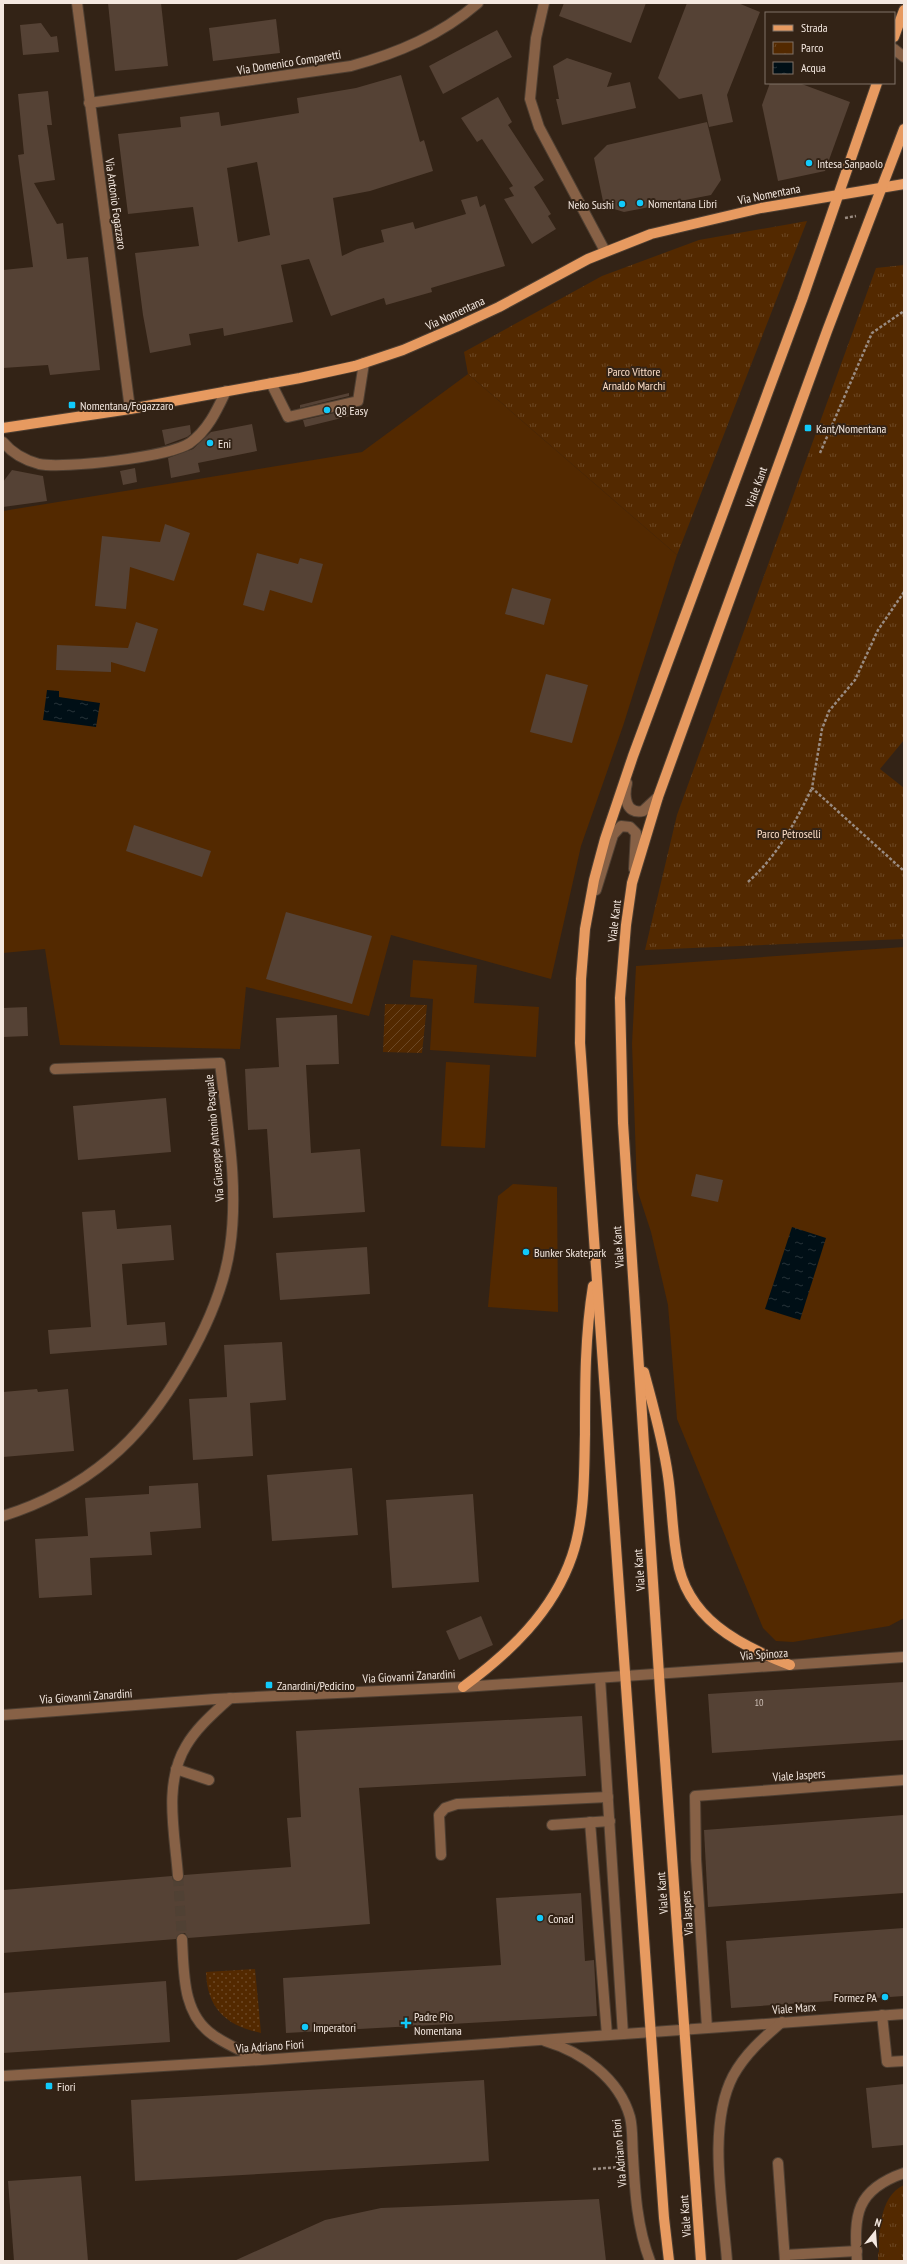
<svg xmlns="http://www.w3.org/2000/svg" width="907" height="2264" viewBox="0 0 907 2264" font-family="'PT Sans Narrow',sans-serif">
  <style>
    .grass { fill: url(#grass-dots) }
    .park { fill: url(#park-tufts) }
    .garden { fill: url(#garden-furrows) }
    .pitch { fill: #532900 }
    .water { fill: url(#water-ripples) }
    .building { fill: #554235; fill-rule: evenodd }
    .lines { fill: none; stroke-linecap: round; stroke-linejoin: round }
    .minor-tunnel { stroke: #504134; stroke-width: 10; stroke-dasharray: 10 5; stroke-linecap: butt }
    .minor-casing { stroke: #4e3f32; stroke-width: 12 }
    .major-casing { stroke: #4e3f32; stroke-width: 12 }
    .path { stroke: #998b81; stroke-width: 2.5; stroke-dasharray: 3 2; stroke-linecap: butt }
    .minor { stroke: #876146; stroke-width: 10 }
    .major { stroke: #e79a60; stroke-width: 10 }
    .poi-dot { fill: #11cafb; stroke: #332316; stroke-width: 1.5 }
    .labels { text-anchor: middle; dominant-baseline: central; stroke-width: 4; stroke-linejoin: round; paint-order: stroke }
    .number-label { font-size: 10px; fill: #ccbeb5 }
    .street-label { font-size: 12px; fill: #f4e8e0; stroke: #332316 }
    .poi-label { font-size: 12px; fill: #f4e8e0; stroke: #332316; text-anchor: start }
    .park-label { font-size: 12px; fill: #fbddc7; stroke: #332316 }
  </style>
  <defs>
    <pattern id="grass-dots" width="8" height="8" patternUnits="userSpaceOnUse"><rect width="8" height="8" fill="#532900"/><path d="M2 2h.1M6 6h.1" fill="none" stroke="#6c4825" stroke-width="1.8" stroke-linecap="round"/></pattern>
    <pattern id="park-tufts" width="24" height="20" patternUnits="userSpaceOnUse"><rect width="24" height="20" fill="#532900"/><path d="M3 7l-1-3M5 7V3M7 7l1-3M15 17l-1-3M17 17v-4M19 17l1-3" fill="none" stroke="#6c4825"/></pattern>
    <pattern id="garden-furrows" width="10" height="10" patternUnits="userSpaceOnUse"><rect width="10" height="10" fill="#532900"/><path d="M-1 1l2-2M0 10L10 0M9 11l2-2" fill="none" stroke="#6c4825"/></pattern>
    <pattern id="water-ripples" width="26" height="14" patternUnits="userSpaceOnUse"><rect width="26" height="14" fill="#000f16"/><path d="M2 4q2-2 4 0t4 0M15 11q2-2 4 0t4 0" fill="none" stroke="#263238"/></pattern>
  </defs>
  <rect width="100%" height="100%" fill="#332316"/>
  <!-- grass -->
  <path class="grass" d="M255,1969L261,2033C227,2026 207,2009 206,1972Z"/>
  <!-- park -->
  <g class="park">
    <path d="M807,221L677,555L468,374L464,352L602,276L699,240Z"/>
    <path d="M904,265V740L880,769L904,788V939L645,950L677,815L876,268Z"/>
    <path d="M904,2185V2261H878C879,2238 878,2196 904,2185Z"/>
  </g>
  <!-- garden -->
  <path class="garden" d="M385,1004L427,1005L422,1053L383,1052Z"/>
  <!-- pitch -->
  <g class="pitch">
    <path d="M468,374L677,555L623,726L581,846L551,979L391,935L369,1016L246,987L240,1049L60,1045L45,949L3,953V511L362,452Z"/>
    <path d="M904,947V1618L889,1626L793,1642L776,1641L763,1628L677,1419L668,1305L651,1232L637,1189L632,1044L636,966Z"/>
    <path d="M413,960L477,965L474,1003L539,1007L536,1057L430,1050L433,999L410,997Z"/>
    <path d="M446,1062L490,1065L485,1148L441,1146Z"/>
    <path d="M513,1184L557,1187L558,1312L488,1307L498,1196Z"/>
  </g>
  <!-- water -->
  <g class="water">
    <path d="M47,690L59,691V697L100,703L96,727L43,720Z"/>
    <path d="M792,1227L826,1238L800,1320L765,1309Z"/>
  </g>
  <!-- building -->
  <g class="building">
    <path d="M108,3H161L168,66L115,71Z"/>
    <path d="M564,3H646L631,43L559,16Z"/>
    <path d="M687,3H738L760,12L727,95L733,122L709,127L702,94L679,99L658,78Z"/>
    <path d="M276,19L280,53L213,61L209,28Z"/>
    <path d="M41,23L51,37L57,36L59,52L23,55L20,25Z"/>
    <path d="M497,30L512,57L443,94L429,66Z"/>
    <path d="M567,58L612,73L607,87L630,82L636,108L562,125L556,99H559L553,66Z"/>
    <path d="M401,75L420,142L424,140L433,171L370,191L333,198L342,256L357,249L384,242L381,230L413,222L415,229L466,214L461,200L477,196L480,207L485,204L505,266L431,288L432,292L386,305L384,298L331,316L309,259L281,265L293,322L224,336L223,328L189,334L191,345L150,353L143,315L135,253L199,246L193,207L128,214L118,134L181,127L180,117L219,112L221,126L299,113L297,98L356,88ZM257,162L270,235L238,242L227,168Z"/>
    <path d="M770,83H799L850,102L825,171L778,181L762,105Z"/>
    <path d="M48,91L52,125H47L55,180L34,183L57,224L63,223L67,259L88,257L100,370L50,375L48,365L3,368V270L33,267L18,155L24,154L18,94Z"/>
    <path d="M498,97L512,122L508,125L544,180L534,187L551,214L548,216L556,229L532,244L504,199L514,196L509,188L513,186L482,139L477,142L461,118Z"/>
    <path d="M707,122L721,180L711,195L624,212L604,206L594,158L607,145Z"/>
    <path d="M349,393V396L300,408V405Z"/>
    <path d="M352,409L354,415L305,427L303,420Z"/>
    <path d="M252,424L257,451L198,463L200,472L171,478L168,458L193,449L211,432Z"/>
    <path d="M190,425L191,434L187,437L165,445L162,430Z"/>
    <path d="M135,468L137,482L123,485L120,471Z"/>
    <path d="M12,470L43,476L47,501L3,507V482Z"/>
    <path d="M165,524L190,533L174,581L130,567L126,609L95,606L102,536L160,542Z"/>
    <path d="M257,553L298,564L300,558L323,564L312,603L270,590L264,611L243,605Z"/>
    <path d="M512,588L551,599L544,625L505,614Z"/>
    <path d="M136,622L158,629L145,672L111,662V672L56,670L57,645L128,648Z"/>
    <path d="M546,674L588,685L572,743L530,732Z"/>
    <path d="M134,825L211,851L202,877L126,851Z"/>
    <path d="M286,912L372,936L352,1004L266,979Z"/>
    <path d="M27,1007L28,1036L3,1037V1008Z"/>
    <path d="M337,1015L339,1064L306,1065L311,1153L360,1149L365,1212L273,1218L267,1129L248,1130L245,1069L279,1067L276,1018Z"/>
    <path d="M166,1098L171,1152L78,1160L73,1106Z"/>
    <path d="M696,1174L723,1180L718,1202L691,1196Z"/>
    <path d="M115,1210L117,1229L171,1225L174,1260L122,1264L127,1325L165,1322L167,1345L50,1354L48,1330L91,1327L82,1212Z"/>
    <path d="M367,1247L370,1294L280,1300L276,1253Z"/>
    <path d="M282,1342L286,1400L250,1403L253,1456L193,1460L189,1399L227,1397L224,1345Z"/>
    <path d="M37,1389L38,1392L68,1389L74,1451L3,1457V1392Z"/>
    <path d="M352,1468L358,1535L272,1541L267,1475Z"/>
    <path d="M198,1483L201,1528L150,1532L152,1555L90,1558L92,1595L39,1598L35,1539L88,1536L85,1498L149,1494V1486Z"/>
    <path d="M473,1494L479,1582L392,1588L386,1500Z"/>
    <path d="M481,1616L493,1645L459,1660L446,1631Z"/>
    <path d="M904,1682V1740L712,1753L708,1694Z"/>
    <path d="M582,1716L586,1776L359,1788L370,1924L188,1938L185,1933H181L176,1939L3,1953V1890L172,1876L173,1880L178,1882L182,1881L184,1875L291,1867L287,1818L301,1817L296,1731Z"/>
    <path d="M904,1815V1893L708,1907L704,1830Z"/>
    <path d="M581,1893L585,1961L594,1960L597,2016L286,2033L283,1978L501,1965L496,1898Z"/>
    <path d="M904,1928V1996L731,2008L726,1941Z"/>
    <path d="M166,1981L170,2042L3,2053V1993Z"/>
    <path d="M484,2080L489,2161L135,2181L131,2100Z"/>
    <path d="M904,2084V2145L872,2148L866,2088Z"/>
    <path d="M81,2176L88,2261H14L8,2181Z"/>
    <path d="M599,2199L606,2261H234L325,2220L381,2208Z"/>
  </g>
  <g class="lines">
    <!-- minor-tunnel -->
    <path class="minor-tunnel" d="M178,1876L182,1939"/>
    <defs>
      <g id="minor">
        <path d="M77,3L130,409"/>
        <path d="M544,3L536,38L530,99L539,127L605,251"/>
        <path d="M894,49L904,57"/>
        <path d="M89,103L351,66C398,53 441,35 478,3"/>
        <path d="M271,383L288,417L358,401L364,363"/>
        <path d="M3,442C12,453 24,460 39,464C64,469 169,457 190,443C208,430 217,410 226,391"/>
        <path d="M627,783C624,795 625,815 643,811L658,797"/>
        <path d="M596,890L613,835L621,826L630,827L636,833L634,869"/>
        <path d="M3,1516C41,1504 78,1485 109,1459C164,1414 220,1317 230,1247C239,1186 227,1124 220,1063L55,1069"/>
        <path d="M600,1678L623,2034"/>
        <path d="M3,1715L215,1699L463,1687L904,1657"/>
        <path d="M176,1769L209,1780"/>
        <path d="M590,1822L607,2035"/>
        <path d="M552,1825L610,1821"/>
        <path d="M441,1855L439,1815L445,1808L457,1804L608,1797"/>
        <path d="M178,1876C175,1834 163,1784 186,1746C197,1727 214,1713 230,1698"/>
        <path d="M182,1939C184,1972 182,2014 213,2035C227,2045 244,2052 259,2059"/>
        <path d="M882,2015L887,2062L904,2061"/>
        <path d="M707,2028L696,1859L695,1796L904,1780"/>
        <path d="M545,2041C582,2052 619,2078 630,2117C633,2129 632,2144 633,2156C635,2192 637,2227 650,2261"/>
        <path d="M3,2076L261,2060L904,2014"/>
        <path d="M778,2163L785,2261"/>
        <path d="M785,2255L857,2251"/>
        <path d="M727,2261C723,2206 707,2126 733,2076C745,2054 763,2038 782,2022"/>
        <path d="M857,2261C854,2215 855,2190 904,2173"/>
      </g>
      <g id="major">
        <path d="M894,37L904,10"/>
        <path d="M3,428L130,409L300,378L355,366L403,350L456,327L499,307L588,259L651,234L761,208L904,184"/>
        <path d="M644,1372C653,1406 663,1440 668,1476C672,1503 672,1531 677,1558C686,1618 738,1645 790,1665"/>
        <path d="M463,1687C509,1653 553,1612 572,1556C585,1518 584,1474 585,1434C585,1384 585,1335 593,1286"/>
        <path d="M669,2261L664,2218L580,1043L581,979L585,929L594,880L605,839L633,756L802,300L877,83"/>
        <path d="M701,2261L660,1690L623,1123L620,998L626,925L632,883L658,797L827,331L904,129"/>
      </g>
    </defs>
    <!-- minor casing -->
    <use href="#minor" class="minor-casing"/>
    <!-- major casing -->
    <use href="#major" class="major-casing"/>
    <!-- path -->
    <g class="path">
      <path d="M864,164L876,163"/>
      <path d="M845,218L856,216"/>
      <path d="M820,453L872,333L904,311"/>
      <path d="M904,592L878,630L855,680L829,711L822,729L812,788L904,871"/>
      <path d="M748,882C778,855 795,823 812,788"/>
      <path d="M593,2169L620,2167"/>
    </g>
    <!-- minor -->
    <use href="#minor" class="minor"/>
    <!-- major -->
    <use href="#major" class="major"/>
  </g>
  <!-- markers -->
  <g class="poi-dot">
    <circle cx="809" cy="163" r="4"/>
    <circle cx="640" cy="203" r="4"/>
    <circle cx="622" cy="204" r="4"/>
    <rect x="68" y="401" width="8" height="8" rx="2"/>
    <circle cx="327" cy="410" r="4"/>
    <rect x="804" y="424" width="8" height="8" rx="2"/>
    <circle cx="210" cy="443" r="4"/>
    <circle cx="526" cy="1252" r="4"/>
    <rect x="265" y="1681" width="8" height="8" rx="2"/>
    <circle cx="540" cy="1918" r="4"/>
    <circle cx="885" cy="1997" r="4"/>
    <path d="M404 2017h4v4h4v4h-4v4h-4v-4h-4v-4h4z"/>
    <circle cx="305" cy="2027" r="4"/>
    <rect x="45" y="2082" width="8" height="8" rx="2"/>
  </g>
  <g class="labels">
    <!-- number labels -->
    <g class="number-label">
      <text x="759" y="1702">10</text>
    </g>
    <!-- street labels -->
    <g class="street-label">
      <text transform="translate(289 62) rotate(-9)">Via Domenico Comparetti</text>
      <text transform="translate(769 194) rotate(-11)">Via Nomentana</text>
      <text transform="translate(116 204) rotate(82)">Via Antonio Fogazzaro</text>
      <text transform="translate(455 313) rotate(-25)">Via Nomentana</text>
      <text transform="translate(756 487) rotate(-70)">Viale Kant</text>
      <text transform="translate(614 921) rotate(-83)">Viale Kant</text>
      <text transform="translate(214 1138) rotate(-95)">Via Giuseppe Antonio Pasquale</text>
      <text transform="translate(618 1247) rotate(-94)">Viale Kant</text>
      <text transform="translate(639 1570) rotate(-94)">Viale Kant</text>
      <text transform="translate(764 1654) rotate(-4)">Via Spinoza</text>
      <text transform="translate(409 1676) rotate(-3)">Via Giovanni Zanardini</text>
      <text transform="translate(86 1696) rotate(-4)">Via Giovanni Zanardini</text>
      <text transform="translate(799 1775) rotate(-4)">Viale Jaspers</text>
      <text transform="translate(662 1893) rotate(-94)">Viale Kant</text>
      <text transform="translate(687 1913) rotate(-94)">Via Jaspers</text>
      <text transform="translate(794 2008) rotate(-4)">Viale Marx</text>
      <text transform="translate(270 2046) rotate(-4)">Via Adriano Fiori</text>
      <text transform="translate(619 2153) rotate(-95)">Via Adriano Fiori</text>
      <text transform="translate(685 2216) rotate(-94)">Viale Kant</text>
    </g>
    <!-- poi labels -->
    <g class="poi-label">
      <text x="817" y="163">Intesa Sanpaolo</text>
      <text x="648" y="203">Nomentana Libri</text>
      <text x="614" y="204" text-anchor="end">Neko Sushi</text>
      <text x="80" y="405">Nomentana/Fogazzaro</text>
      <text x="335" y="410">Q8 Easy</text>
      <text x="816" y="428">Kant/Nomentana</text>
      <text x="218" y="443">Eni</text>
      <text x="534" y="1252">Bunker Skatepark</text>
      <text x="277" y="1685">Zanardini/Pedicino</text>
      <text x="548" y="1918">Conad</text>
      <text x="877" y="1997" text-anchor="end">Formez PA</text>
      <text x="414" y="2016">Padre Pio<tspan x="414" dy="14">Nomentana</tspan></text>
      <text x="313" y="2027">Imperatori</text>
      <text x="57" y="2086">Fiori</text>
    </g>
    <!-- park labels -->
    <g class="park-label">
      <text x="634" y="371">Parco Vittore<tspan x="634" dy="14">Arnaldo Marchi</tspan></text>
      <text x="789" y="833">Parco Petroselli</text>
    </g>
  </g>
  <!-- border -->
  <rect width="907" height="2264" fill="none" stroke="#f4e8e0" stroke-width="8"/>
  <!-- legend -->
  <rect x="765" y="12" width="130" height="72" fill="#332316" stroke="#807267"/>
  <rect x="773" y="25" width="20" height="6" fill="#e79a60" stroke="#807267"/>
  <text x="801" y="32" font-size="12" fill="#f4e8e0">Strada</text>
  <rect x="773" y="42" width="20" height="12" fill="url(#park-tufts)" stroke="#807267"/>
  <text x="801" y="52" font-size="12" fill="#f4e8e0">Parco</text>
  <rect x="773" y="62" width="20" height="12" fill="url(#water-ripples)" stroke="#807267"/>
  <text x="801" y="72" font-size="12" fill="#f4e8e0">Acqua</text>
  <!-- north arrow -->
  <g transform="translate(875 2232) rotate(17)" stroke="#332316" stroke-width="3" paint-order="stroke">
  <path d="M0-3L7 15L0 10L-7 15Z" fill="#f4e8e0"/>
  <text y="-6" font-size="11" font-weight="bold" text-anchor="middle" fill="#f4e8e0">N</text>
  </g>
</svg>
